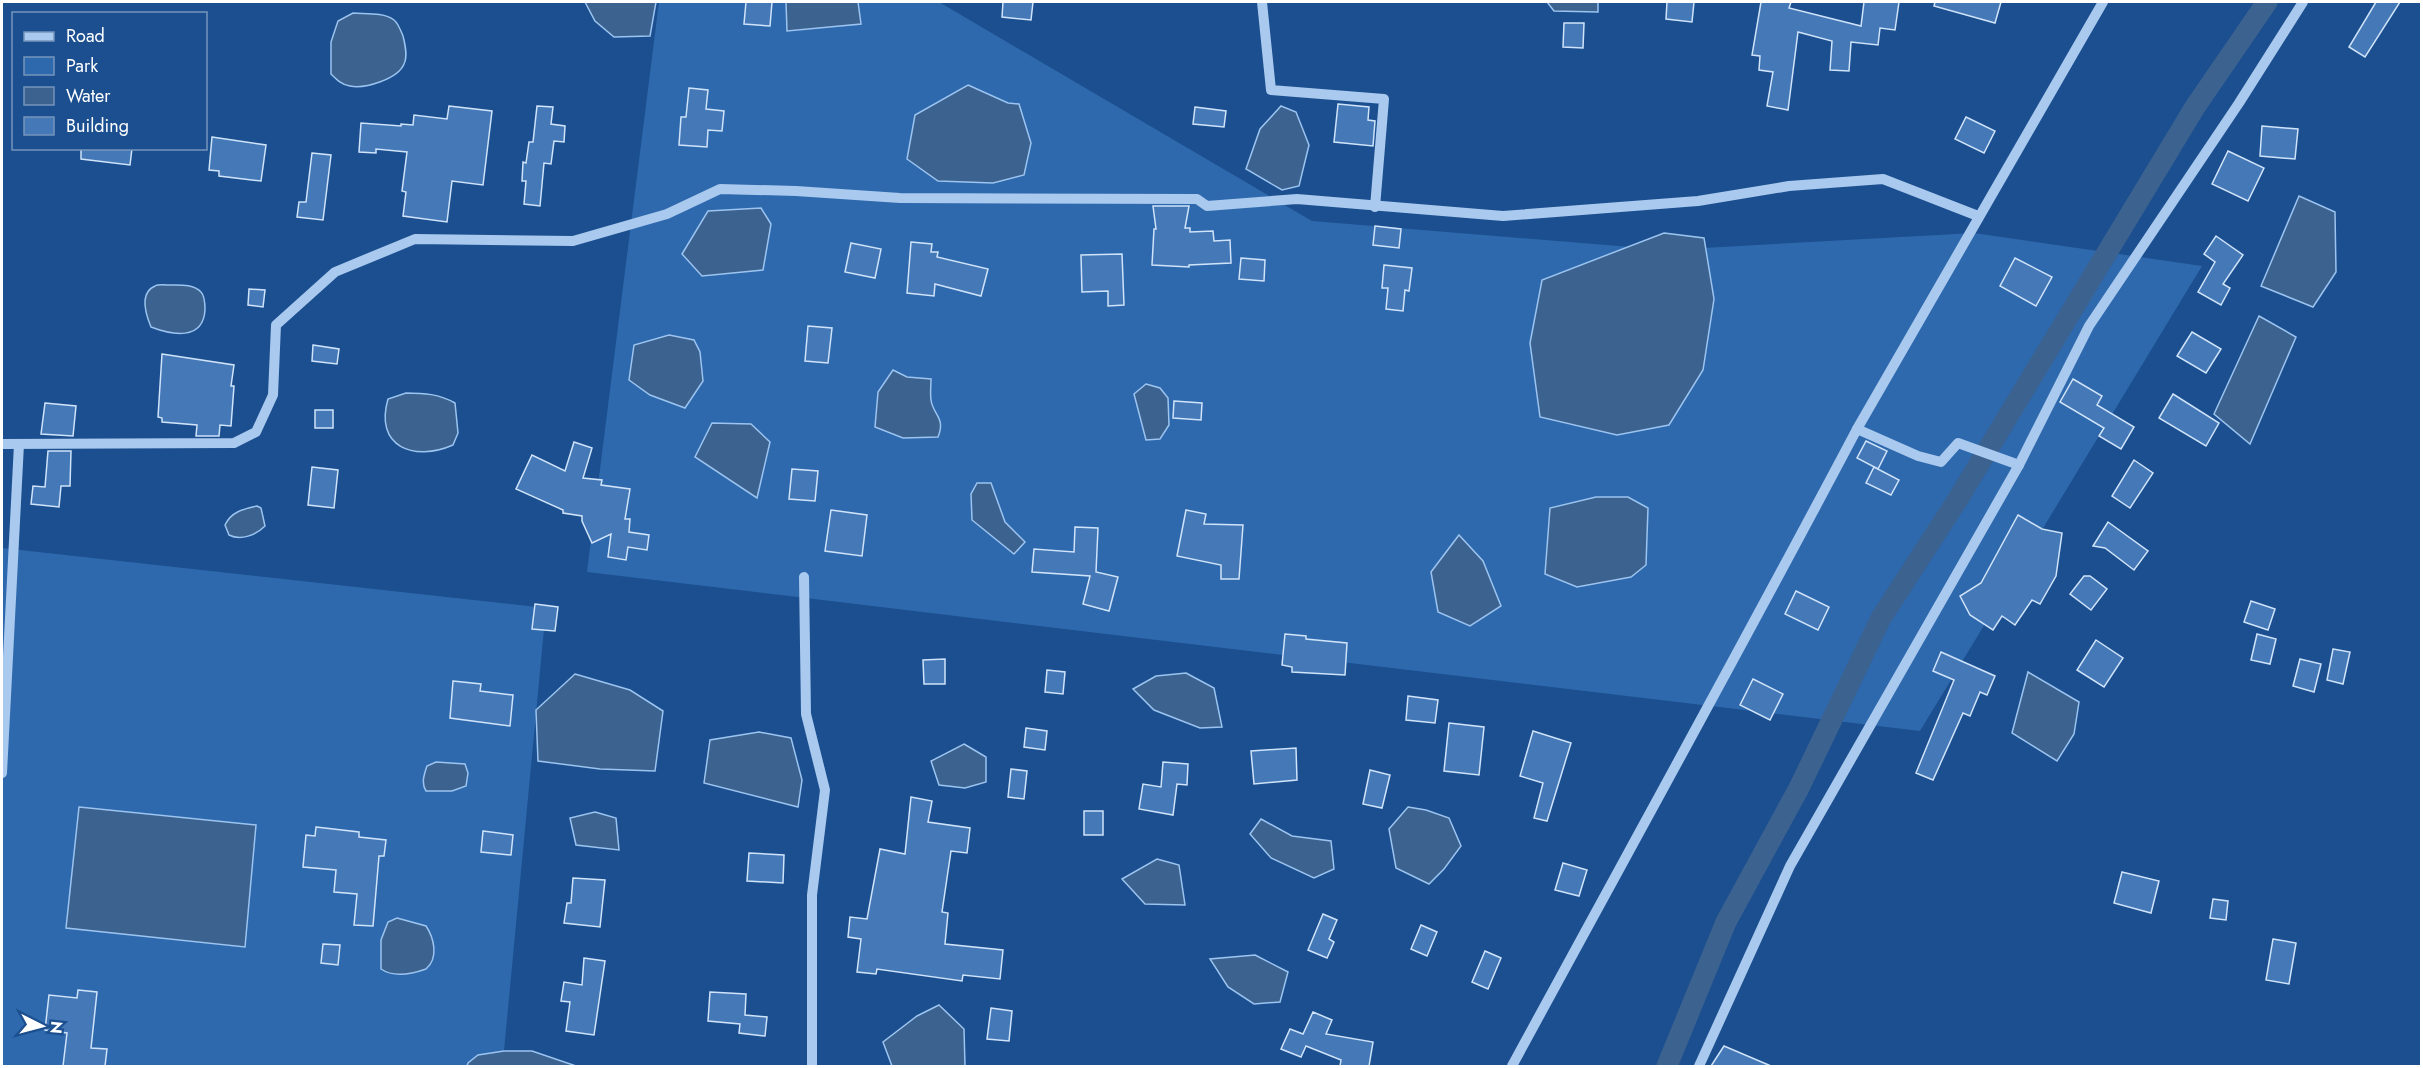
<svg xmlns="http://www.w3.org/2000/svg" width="2423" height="1068" viewBox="0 0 2423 1068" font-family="Jost,sans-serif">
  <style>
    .green { fill: #2e69ad }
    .water { fill: #3c6290; stroke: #9cc4f0; stroke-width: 1.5 }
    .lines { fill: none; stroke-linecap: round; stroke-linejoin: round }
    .canal { stroke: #3c6290; stroke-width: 21 }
    .building { fill: #4478b7; stroke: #cfe3fa; stroke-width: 1.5 }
    .minor { stroke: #a9c9ee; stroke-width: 10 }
  </style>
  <rect width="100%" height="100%" fill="#1b4f8f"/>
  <!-- green -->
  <g class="green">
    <path d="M659,2H939L1312,221L1667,250L1974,233L2202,266L1920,731L587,572Z"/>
    <path d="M2,548L546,608L504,1051C490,1053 473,1053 467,1066H2Z"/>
  </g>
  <!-- water -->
  <g class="water">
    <path d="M585,2H656L650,36L614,37L595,21Z"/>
    <path d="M786,2H858L861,24L787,31Z"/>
    <path d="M1547,2H1598V12L1554,11Z"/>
    <path d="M353,13C365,14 384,12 394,20C398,23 401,31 403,36C405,44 408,56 404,64C398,79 365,89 350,86C342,85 337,80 331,74V42L338,21Z"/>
    <path d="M968,85L1008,103L1019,104L1031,143L1024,175L993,183L938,181L907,159L915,115Z"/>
    <path d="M1281,106L1296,112L1309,145L1299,186L1282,190L1246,169L1260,129Z"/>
    <path d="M2299,196L2335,212L2336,272L2313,307L2261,286Z"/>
    <path d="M761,208L771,224L763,270L702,276L682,254L708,211Z"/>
    <path d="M1664,233L1704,238L1714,299L1703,370L1669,425L1617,435L1540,417L1530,343L1542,280Z"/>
    <path d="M170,285C180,285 194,284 201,292C205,296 205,304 205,310C203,341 172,335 151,327C146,315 139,293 155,286C158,284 166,285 170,285Z"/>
    <path d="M2259,316L2296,337L2250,444L2214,414Z"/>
    <path d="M669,335L694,340L700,352L703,381L685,408L650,395L629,380L634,345Z"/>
    <path d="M893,370L907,377L931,379C931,386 930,393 931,400C933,415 946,418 938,437L903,438L875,427L878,392Z"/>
    <path d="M1146,384L1160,388L1168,398L1169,425L1160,439L1146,440L1134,394Z"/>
    <path d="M406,393C424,393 439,394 455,403L458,433L453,445C414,462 374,447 388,399Z"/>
    <path d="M712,423L751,424L770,442L757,498L695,457Z"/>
    <path d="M977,483H991L1005,522L1025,542L1014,554L972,520L971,494Z"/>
    <path d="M1596,497H1628L1648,508L1646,565L1631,577L1577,587L1545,574L1550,508Z"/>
    <path d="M257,506L261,508L265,526C256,535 241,541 229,535L225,525C231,512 243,509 257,506Z"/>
    <path d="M1459,535L1483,561L1501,606L1470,626L1438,612L1431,572Z"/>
    <path d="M2028,672L2079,702L2074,734L2057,761L2012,733Z"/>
    <path d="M1186,673L1214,688L1222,727L1200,728L1154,710L1133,689L1156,676Z"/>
    <path d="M575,674L630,690L663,711L655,771L600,769L538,761L536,710Z"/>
    <path d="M759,732L791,738L802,780L798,807L704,783L710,740Z"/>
    <path d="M964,744L986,757V782L965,788L939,785L931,761Z"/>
    <path d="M436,762L465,764L468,773L466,786L452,791H426C421,783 424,775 427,766Z"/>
    <path d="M79,807L256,825L245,947L66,928Z"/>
    <path d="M1408,807L1426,810L1449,818L1461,846L1444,869L1429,884L1396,868L1389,829Z"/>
    <path d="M595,812L616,818L619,850L576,845L570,818Z"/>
    <path d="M1261,819L1292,836L1331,841L1334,869L1314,878L1271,858L1250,834Z"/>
    <path d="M1157,859L1179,865L1185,905L1145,904L1122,879Z"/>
    <path d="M397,918L426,926C434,938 439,958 426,969C412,974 394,978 381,969V940L388,922Z"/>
    <path d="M1255,955L1288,972L1280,1002L1254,1004L1228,987L1210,959Z"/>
    <path d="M939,1005L964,1029L965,1066H892L883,1042L917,1016Z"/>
    <path d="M504,1051H532L576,1066H467L468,1063L478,1055Z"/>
  </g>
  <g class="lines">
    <!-- canal -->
    <path class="canal" d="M1667,1066L1726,922L1799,788L1881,618L1958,499L2195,107L2267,2"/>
  </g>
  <!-- building -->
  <g class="building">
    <path d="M746,2H772L770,26L744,24Z"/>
    <path d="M1003,2H1033L1031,20L1002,17Z"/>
    <path d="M1667,2H1694L1692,22L1666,19Z"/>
    <path d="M1761,2H1791L1789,8L1861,26L1864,2H1899L1895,30L1880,28L1878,45L1851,42L1849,71L1830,70L1832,41L1798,32L1788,110L1767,106L1773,72L1759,70L1760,56L1752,55Z"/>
    <path d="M1935,2H2001L1995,23L1934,6Z"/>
    <path d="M2376,2H2400L2365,57L2349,47Z"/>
    <path d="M1564,23H1584L1583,48L1563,47Z"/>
    <path d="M689,88L708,90L706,109L724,111L722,131L708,130L707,147L679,145L681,117H686Z"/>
    <path d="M1338,104L1369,107L1368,120L1375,121L1373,146L1334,142Z"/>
    <path d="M449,106L492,111L483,185L452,181L447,222L403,216L406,192L402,191L407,152L376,149V153L359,152L361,123L401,126V124L413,125L414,115L447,119Z"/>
    <path d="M537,106L553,107L551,124L565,126L564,142L554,141L551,164L544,163L540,206L524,204L526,181H522L523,162L526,163L529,142H533Z"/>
    <path d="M1195,107L1226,111L1224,127L1193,124Z"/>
    <path d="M1966,117L1995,131L1984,153L1955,139Z"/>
    <path d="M2262,126L2298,129L2295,159L2260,156Z"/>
    <path d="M212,137L266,145L261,181L219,176V171L209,170Z"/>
    <path d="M81,148H132L130,165L81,159Z"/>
    <path d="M2228,151L2264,168L2248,201L2212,184Z"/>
    <path d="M312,153L331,155L323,220L297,217L299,202H306Z"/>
    <path d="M1153,206H1189L1185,228H1190V232L1213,231L1214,241L1230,240L1231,263L1189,265V267L1152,265L1154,229H1156Z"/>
    <path d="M1375,226L1401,229L1399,248L1373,245Z"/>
    <path d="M2216,236L2243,255L2223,284L2230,288L2221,305L2198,292L2215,262L2204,254Z"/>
    <path d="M911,242L932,244L931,252H938L937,257L988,269L981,296L935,284L934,296L907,293Z"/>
    <path d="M851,243L881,249L875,278L845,272Z"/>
    <path d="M1122,254L1124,305L1108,306V291L1082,292L1081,255Z"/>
    <path d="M1241,258L1265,260L1264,281L1239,279Z"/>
    <path d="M2015,258L2052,277L2036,306L2000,286Z"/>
    <path d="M1384,265L1412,268L1409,291L1405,290L1403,311L1386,309L1388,288H1382Z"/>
    <path d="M249,289L265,290L263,307L248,305Z"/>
    <path d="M808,326L832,328L828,363L805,361Z"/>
    <path d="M2192,332L2221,349L2206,373L2177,356Z"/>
    <path d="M313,345L339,349L337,364L312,361Z"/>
    <path d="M162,354L234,365L231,386H234L231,426L220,425L219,436H196L197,425L162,422V418L158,417Z"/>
    <path d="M2073,379L2102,396L2097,405L2134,427L2121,449L2099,436L2104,428L2060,402Z"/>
    <path d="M2173,394L2219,423L2206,446L2159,418Z"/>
    <path d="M1174,401L1202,403L1201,420L1173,418Z"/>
    <path d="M45,403L76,406L73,436L41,434Z"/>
    <rect x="315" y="410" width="18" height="18"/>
    <path d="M1866,441L1887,451L1878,469L1857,458Z"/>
    <path d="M574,442L592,448L583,478L602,480L601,485L630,489L625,519H630L629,532L649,535L647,550L628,547L626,560L608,557L611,534L592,543L582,521V516L563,513V510L516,489L532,455L565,471Z"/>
    <path d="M48,451H71L70,486H61L59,507L31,504L33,486L45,487Z"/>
    <path d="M2134,460L2153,473L2130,508L2112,496Z"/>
    <path d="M312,467L338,470L334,508L308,505Z"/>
    <path d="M1874,467L1899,480L1891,495L1866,483Z"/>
    <path d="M792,469L818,471L815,501L789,499Z"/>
    <path d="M831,510L867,515L862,556L825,551Z"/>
    <path d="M1186,510L1206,514L1204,524L1243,525L1239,579H1221V565L1177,556Z"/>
    <path d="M2018,515L2042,529L2062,533L2056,576L2040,604L2032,600L2015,625L2002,616L1993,630L1970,615L1960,596L1981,583Z"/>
    <path d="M2108,522L2148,551L2134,570L2105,548L2093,546Z"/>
    <path d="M1075,527L1098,528L1096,572L1118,577L1109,611L1083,604L1090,576L1032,572L1034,549L1074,552Z"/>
    <path d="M2084,576H2090L2107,589L2091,610L2070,594Z"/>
    <path d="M1796,591L1829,607L1818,630L1785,614Z"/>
    <path d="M2251,601L2275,609L2268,630L2244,622Z"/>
    <path d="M535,604L558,607L555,631L532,629Z"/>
    <path d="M1285,634L1306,636V639L1347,643L1345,675L1292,672V667L1282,665Z"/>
    <path d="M2257,634L2276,639L2270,664L2251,660Z"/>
    <path d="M2096,640L2123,658L2104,687L2077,670Z"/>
    <path d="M2333,649L2350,652L2343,684L2327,680Z"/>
    <path d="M1941,652L1995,676L1987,695L1980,692L1970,716L1963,713L1933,780L1916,773L1954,680L1933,671Z"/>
    <path d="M945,659V684H924L923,660Z"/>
    <path d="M2300,659L2321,664L2314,692L2293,686Z"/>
    <path d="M1047,670L1065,672L1063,694L1045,692Z"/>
    <path d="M1753,679L1783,694L1770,720L1740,705Z"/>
    <path d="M453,681L481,684L480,691L513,695L510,726L450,718Z"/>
    <path d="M1408,696L1438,700L1435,723L1406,720Z"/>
    <path d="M1449,723L1484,727L1479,775L1444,771Z"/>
    <path d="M1026,728L1047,731L1045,750L1024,747Z"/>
    <path d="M1533,731L1571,743L1547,821L1534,818L1543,783L1520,776Z"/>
    <path d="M1296,748L1297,780L1254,784L1251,751Z"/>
    <path d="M1163,762L1188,764L1187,785L1177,784L1173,815L1139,809L1143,784L1161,787Z"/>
    <path d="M1011,769L1027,771L1024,799L1008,797Z"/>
    <path d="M1370,770L1390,775L1382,808L1363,804Z"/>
    <path d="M911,797L932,801L928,822L970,828L967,853L951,851L942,912L948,913L945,944L1003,950L1000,979L963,975L962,981L877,969L876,974L857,972L861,939L848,937L850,917L867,919L880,849L905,854Z"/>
    <rect x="1084" y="811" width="19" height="24"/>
    <path d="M316,827L359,832V837L386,840L384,856H379L373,926L354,925L357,894L334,892L336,870L303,867L306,835L315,836Z"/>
    <path d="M483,831L513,835L511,855L481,852Z"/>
    <path d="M749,853L784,855L783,883L747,881Z"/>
    <path d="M1563,863L1587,870L1579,896L1555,890Z"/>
    <path d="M2122,872L2159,881L2151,913L2114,903Z"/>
    <path d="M573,878L605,880L600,927L564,923L567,903H571Z"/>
    <path d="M2213,899L2228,901L2226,920L2210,918Z"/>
    <path d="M1323,914L1337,920L1329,939L1334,942L1327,958L1308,950Z"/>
    <path d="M1421,925L1437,932L1427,956L1411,949Z"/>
    <path d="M2273,939L2296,943L2289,984L2266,980Z"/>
    <path d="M323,944L340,945L338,965L321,963Z"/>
    <path d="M1485,951L1501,958L1488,989L1472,982Z"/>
    <path d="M584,958L605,961L594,1035L566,1031L570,1002L561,1001L564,982L582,985Z"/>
    <path d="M78,990L97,992L91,1048L107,1049L105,1066H63L67,1033L45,1030L49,995L77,998Z"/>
    <path d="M710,992L746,994L745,1015L767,1017L765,1036L739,1033L740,1024L708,1021Z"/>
    <path d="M991,1008L1012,1011L1009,1041L987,1039Z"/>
    <path d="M1313,1012L1332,1020L1326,1034L1373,1042L1369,1066H1340L1341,1060L1306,1046L1301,1057L1281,1049L1290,1029L1303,1034Z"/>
    <path d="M1724,1046L1771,1066H1711Z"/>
  </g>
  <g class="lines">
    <!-- minor -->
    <g class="minor">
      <path d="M1262,2L1271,90L1384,99L1375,207"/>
      <path d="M2,444L234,443L256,432L273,395L276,325L335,272L415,239L573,241L667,214L720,189L796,191L900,198L1197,199L1207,206L1297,199L1503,216L1698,201L1789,186L1883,179L1978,216"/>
      <path d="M2019,465L1958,443L1941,462L1918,456L1857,429L2103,2"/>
      <path d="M804,577L806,714L825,790L812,895V1066"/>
      <path d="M2,773L19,444"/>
      <path d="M1512,1066C1627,854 1744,643 1857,429"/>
      <path d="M1699,1066L1790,866L2019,465L2089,326L2239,103L2303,2"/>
    </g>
  </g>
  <!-- border -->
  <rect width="2423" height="1068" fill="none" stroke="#ffffff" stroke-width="6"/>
  <!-- legend -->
  <rect x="12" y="12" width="195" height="138" fill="#1b4f8f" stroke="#7695bc" stroke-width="1.5"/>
  <rect x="24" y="32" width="30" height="9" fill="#a9c9ee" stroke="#7695bc" stroke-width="1.5"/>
  <text x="66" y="42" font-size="18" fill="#ffffff">Road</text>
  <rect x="24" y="57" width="30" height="18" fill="#2e69ad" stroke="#7695bc" stroke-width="1.5"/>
  <text x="66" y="72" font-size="18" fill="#ffffff">Park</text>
  <rect x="24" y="87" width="30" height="18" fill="#3c6290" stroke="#7695bc" stroke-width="1.5"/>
  <text x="66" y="102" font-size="18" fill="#ffffff">Water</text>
  <rect x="24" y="117" width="30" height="18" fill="#4478b7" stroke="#7695bc" stroke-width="1.5"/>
  <text x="66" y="132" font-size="18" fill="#ffffff">Building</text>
  <!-- north arrow -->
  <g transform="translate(42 1026) rotate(96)" stroke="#1b4f8f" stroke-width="4.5" paint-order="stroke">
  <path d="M0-4.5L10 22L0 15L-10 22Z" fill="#ffffff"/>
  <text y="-9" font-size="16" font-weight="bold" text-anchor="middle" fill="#ffffff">N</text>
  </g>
</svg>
